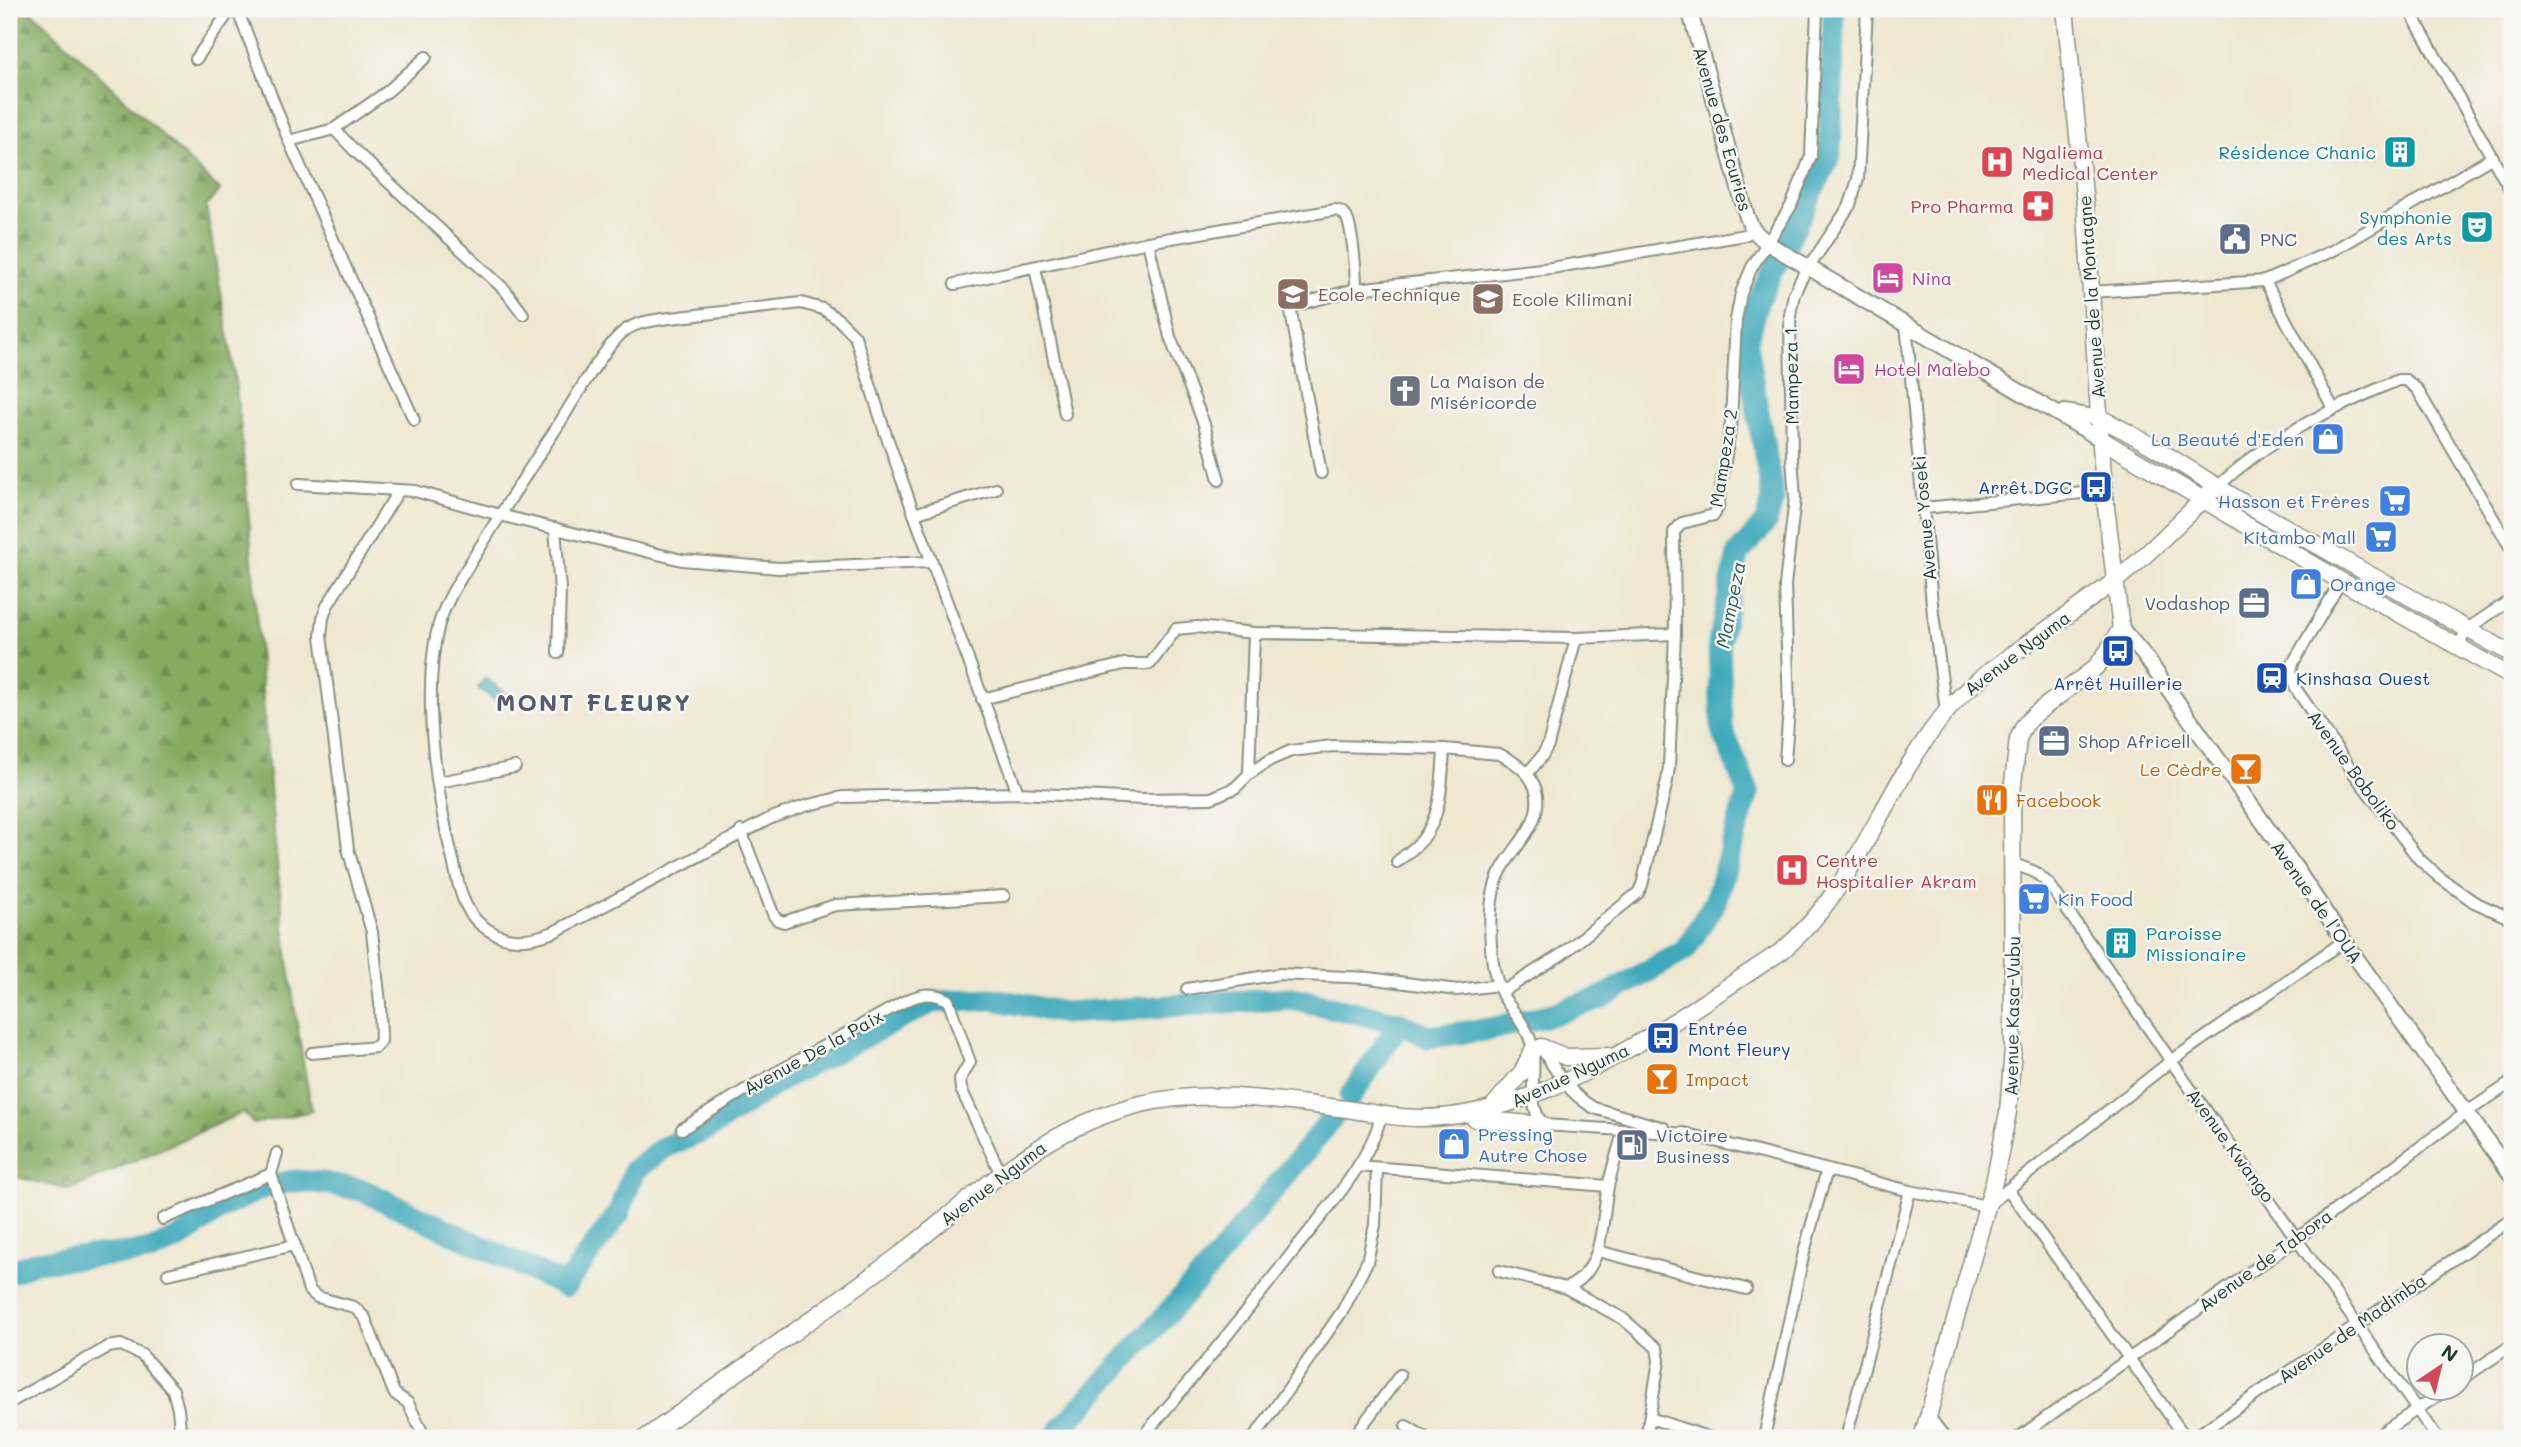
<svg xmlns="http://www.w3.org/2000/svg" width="2521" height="1447" viewBox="0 0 2521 1447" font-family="Mali,sans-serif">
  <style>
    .forest { fill: url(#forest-firs); stroke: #52744a; stroke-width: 2 }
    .water { fill: url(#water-ripples); stroke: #2e7378; stroke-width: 2 }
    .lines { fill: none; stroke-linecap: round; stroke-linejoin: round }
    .river { stroke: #3ca9bb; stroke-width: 23 }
    .street-casing { stroke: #879282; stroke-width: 14 }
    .secondary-casing { stroke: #879282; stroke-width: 18 }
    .primary-casing { stroke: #879282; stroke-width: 19 }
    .street { stroke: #fff; stroke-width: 10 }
    .secondary { stroke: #fff; stroke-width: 14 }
    .primary { stroke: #fff; stroke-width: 16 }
    .labels { text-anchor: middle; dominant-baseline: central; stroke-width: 5; stroke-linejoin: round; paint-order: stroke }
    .street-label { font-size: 18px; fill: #1f3d34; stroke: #f6f6f2 }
    .health-label { font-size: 18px; fill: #be3a42; stroke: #f6f6f2; text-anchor: start }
    .culture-label { font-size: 18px; fill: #0d838f; stroke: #f6f6f2; text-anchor: end }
    .service-label { font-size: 18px; fill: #4e5e75; stroke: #f6f6f2; text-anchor: start }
    .hotel-label { font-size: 18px; fill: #b23c85; stroke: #f6f6f2; text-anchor: start }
    .education-label { font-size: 18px; fill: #785e54; stroke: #f6f6f2; text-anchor: start }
    .worship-label { font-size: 18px; fill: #5b616d; stroke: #f6f6f2; text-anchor: start }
    .shop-label { font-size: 18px; fill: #366cbe; stroke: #f6f6f2; text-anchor: end }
    .transit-label { font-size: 18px; fill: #164399; stroke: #f6f6f2; text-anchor: start }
    .food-label { font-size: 18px; fill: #c56008; stroke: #f6f6f2; text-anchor: start }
    .water-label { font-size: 19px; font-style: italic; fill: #285d5c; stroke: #f6f6f2 }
    .district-label { font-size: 24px; font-weight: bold; letter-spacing: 2px; fill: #555b6a; stroke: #f6f6f2 }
  </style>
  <defs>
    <pattern id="forest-firs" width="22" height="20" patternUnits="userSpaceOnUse" patternTransform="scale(1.75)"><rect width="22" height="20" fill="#85ab61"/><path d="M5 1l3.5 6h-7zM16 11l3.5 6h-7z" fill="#6c8c51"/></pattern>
    <pattern id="water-ripples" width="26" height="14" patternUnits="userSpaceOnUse" patternTransform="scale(1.75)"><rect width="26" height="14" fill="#3ca9bb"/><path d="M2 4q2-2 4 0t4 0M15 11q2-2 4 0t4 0" fill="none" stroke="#328b99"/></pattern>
  </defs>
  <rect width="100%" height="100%" fill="#f6f6f2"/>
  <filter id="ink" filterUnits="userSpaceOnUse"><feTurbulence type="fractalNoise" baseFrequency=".0143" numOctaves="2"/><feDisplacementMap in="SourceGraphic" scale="14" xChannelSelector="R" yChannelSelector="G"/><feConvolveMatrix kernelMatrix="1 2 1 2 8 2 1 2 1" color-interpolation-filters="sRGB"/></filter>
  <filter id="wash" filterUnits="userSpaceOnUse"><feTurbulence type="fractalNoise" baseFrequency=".00686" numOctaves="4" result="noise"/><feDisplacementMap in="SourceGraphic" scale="28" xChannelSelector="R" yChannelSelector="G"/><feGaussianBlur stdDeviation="1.57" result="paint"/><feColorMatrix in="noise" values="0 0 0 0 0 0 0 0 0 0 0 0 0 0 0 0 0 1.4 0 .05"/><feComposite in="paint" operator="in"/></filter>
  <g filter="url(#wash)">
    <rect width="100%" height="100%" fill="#efe7cf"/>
    <!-- forest -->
    <path class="forest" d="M9,9H29L220,190L206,206C218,280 234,357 241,431C263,658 269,887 312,1111L253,1124L244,1112L69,1190L9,1175Z"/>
    <!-- water -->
    <path class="water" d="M485,678L506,693L499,703L478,688Z"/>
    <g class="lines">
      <!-- river -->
      <g class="river">
        <path d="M1351,1096L1400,1023"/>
        <path d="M9,1273L35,1262L150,1251L180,1238L222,1207L266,1186L294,1181L324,1183L362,1190L565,1286L619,1213L634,1170L665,1147L706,1130L787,1076L932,1002L993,999L1064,1013L1292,998L1400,1023L1428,1037L1491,1029L1553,1014L1603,997L1685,950L1715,902L1748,792L1722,729L1719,643L1738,554L1766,522L1773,499L1746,344L1756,305L1830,155L1834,9"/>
        <path d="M1056,1438L1061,1429L1208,1269L1334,1116"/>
      </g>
    </g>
  </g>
  <g filter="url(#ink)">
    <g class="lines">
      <defs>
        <g id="street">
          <path d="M237,9L289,141L414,420"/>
          <path d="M2409,9L2512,193"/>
          <path d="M196,59L231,9"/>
          <path d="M334,129L388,91L426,57"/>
          <path d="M289,141L334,129L355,151L505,290L523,314"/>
          <path d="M1148,242L1170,337L1204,424L1219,480"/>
          <path d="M1035,267L1065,414"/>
          <path d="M2265,281L2333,408"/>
          <path d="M955,284L1148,242L1335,210C1340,211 1341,211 1345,215C1353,225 1356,275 1356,289L1551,268L1745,235L1753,230"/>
          <path d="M2090,292L2265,281L2334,250L2493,157"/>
          <path d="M1906,324L1933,614L1946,711"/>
          <path d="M1321,473L1290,307L1356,289"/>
          <path d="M298,484L415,491L500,515L682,560L779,568L932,562"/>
          <path d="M2217,487C2273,435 2329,410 2398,380H2406L2417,389L2512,550"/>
          <path d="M1924,508L2104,491"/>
          <path d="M914,514L996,489"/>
          <path d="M555,528L560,590L558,653"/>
          <path d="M2341,581L2293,663L2291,671L2296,689L2355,775L2419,859L2439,877L2474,902L2512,919"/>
          <path d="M2458,647L2467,629L2512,599"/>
          <path d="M982,699L1124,664H1150L1176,629L1197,627L1254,633L1576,638L1675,634"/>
          <path d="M1785,760L1789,709L1785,585L1795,498L1792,458L1790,315L1794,294L1801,279L1850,205L1858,179L1867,9"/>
          <path d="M1528,773L1542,756L1548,745L1576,638"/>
          <path d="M1249,774L1254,633"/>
          <path d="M439,782L515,767"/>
          <path d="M1018,793L914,514L884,429L855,336L839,320L823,309L801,303L662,319C649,321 634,323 623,332C602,350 575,399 559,424C532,465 505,507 479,549C464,573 447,597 439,624C421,691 436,794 453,860C458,882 462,908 479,923C503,944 527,942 554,932L771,818L805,806L842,797L1018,793L1143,799L1211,798L1235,788L1249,774L1270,760L1291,751L1333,746L1444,749L1499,754C1520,764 1540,780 1537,806C1535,830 1511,851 1501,871C1485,900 1488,967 1503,996C1512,1011 1526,1025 1531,1042C1539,1069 1524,1100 1543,1125L1688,1134"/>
          <path d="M741,831L774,916L778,920L784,922L835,905L1004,896"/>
          <path d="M1397,862C1405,855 1415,848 1422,840C1442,816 1442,779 1444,749"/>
          <path d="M2014,864L2035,872L2049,884L2171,1061L2437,1438"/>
          <path d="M1187,989L1279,974L1369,978L1457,990L1499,985"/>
          <path d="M1502,992L1562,954L1638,893L1642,885L1667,781L1669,767L1675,634L1674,532L1682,523L1714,515L1718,507L1731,422L1736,320L1741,293L1752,267L1791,206L1811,156L1817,9"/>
          <path d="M1541,1047C1556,1071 1568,1093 1594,1108L1664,1128"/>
          <path d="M312,1053L376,1047L381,1041L380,1003L372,932L348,849L321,636L323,618L327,606L399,490"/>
          <path d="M682,1129L745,1090L903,1002C920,994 931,991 948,1000L970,1062L960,1079L961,1089L1001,1174"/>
          <path d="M1683,1133L1910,1191L1987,1206L2171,1061L2344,941"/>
          <path d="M277,1153L271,1174L309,1290L317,1297L354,1307L365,1318L394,1393L408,1403L425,1438"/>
          <path d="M1358,1166L1608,1186"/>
          <path d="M2008,1189L2186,1438"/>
          <path d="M163,1219L271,1174"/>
          <path d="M1598,1251L1746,1289"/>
          <path d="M1499,1271L1566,1288L1622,1318L1657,1348L1659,1361L1646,1438"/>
          <path d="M168,1274L295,1245"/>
          <path d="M1566,1288C1605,1272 1601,1222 1608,1187C1612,1168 1619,1148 1624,1129"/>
          <path d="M2462,1379L2512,1345"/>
          <path d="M9,1403L108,1347L121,1345L142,1355L173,1390L178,1409L181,1438"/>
          <path d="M1928,1415L1945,1438"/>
          <path d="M1650,1418L1710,1438"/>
          <path d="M1406,1426L1426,1438"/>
          <path d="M1141,1438C1194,1378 1243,1316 1292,1253C1321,1216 1372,1160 1381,1115"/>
          <path d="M1254,1438L1343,1310L1367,1262L1375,1225L1377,1168"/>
          <path d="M1353,1438L1400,1375"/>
          <path d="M1764,1438L1804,1252L1827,1170"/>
          <path d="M1846,1438L1910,1191"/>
          <path d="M2018,1438L2298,1238L2467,1112L2512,1082"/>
          <path d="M2193,1438L2512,1219"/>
          <path d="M2374,1438L2449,1388"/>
        </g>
        <g id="secondary">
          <path d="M1689,9L1747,217L1753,230L1767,243L2102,440"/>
          <path d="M2065,412L2100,418"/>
          <path d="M2121,628L2144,655L2297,870L2344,941L2512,1176"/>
        </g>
        <g id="primary">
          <path d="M2100,418C2152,443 2198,476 2247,505C2335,556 2424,605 2512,654"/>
          <path d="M2102,440L2341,581L2512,677"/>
          <path d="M1541,1047L1566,1057L1608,1056"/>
          <path d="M1490,1110L1522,1072L1533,1050"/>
          <path d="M1475,1119L1543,1125"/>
          <path d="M645,1438C729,1378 814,1319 897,1257C976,1197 1040,1128 1141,1104C1206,1088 1280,1101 1346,1109C1370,1112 1393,1118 1417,1118C1543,1120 1680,1017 1782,951C1859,886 1884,786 1947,711C1967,686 1994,668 2020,649C2050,627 2081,606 2111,584C2149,556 2181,518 2217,487"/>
          <path d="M1922,1438L1995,1178L2008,1112L2013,1049L2012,793L2018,739L2024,726L2034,715L2096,667L2108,651L2121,628L2104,491L2086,214L2065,9"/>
        </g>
      </defs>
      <!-- street casing -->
      <use href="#street" class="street-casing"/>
      <!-- secondary casing -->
      <use href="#secondary" class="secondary-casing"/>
      <!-- primary casing -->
      <use href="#primary" class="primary-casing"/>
      <!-- street -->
      <use href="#street" class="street"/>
      <!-- secondary -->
      <use href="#secondary" class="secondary"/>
      <!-- primary -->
      <use href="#primary" class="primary"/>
    </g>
  </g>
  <!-- icons -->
  <defs>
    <symbol id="building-square" viewBox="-11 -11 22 22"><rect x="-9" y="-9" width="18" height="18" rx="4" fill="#0f9aa8" stroke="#f6f6f2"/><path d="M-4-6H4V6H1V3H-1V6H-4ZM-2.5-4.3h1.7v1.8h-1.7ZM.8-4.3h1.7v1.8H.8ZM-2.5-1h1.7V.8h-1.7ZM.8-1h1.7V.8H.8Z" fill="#fff"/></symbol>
    <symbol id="hospital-square" viewBox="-11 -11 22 22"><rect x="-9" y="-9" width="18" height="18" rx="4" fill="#e0444e" stroke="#f6f6f2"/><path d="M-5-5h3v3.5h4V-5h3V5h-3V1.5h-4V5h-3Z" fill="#fff"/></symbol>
    <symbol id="pharmacy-square" viewBox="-11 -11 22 22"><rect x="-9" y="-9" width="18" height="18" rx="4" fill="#e0444e" stroke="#f6f6f2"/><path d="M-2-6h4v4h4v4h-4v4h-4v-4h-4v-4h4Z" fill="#fff"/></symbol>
    <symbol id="theatre-square" viewBox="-11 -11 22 22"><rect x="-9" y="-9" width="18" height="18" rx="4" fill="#0f9aa8" stroke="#f6f6f2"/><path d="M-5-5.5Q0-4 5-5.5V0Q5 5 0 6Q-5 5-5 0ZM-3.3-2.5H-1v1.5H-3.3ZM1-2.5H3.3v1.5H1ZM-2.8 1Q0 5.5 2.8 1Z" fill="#fff"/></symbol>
    <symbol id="civic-square" viewBox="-11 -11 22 22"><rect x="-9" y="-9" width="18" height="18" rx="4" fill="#5c6f8a" stroke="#f6f6f2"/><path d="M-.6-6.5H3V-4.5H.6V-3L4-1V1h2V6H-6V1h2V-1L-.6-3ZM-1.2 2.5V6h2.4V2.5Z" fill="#fff"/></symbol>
    <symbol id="hotel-square" viewBox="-11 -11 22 22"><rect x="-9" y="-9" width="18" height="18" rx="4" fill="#d1479c" stroke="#f6f6f2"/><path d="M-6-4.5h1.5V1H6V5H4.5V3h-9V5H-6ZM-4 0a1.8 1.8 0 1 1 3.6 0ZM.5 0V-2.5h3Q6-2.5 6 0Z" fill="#fff"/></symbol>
    <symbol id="school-square" viewBox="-11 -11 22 22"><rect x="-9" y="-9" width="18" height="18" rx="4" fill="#8d6e63" stroke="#f6f6f2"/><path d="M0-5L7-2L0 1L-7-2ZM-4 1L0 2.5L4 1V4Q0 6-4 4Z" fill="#fff"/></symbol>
    <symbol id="church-square" viewBox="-11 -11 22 22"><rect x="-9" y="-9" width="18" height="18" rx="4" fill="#6b7280" stroke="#f6f6f2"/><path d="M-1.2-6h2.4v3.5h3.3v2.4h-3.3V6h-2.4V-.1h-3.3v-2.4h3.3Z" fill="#fff"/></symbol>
    <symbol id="shop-square" viewBox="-11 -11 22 22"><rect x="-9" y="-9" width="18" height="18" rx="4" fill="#3f7fe0" stroke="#f6f6f2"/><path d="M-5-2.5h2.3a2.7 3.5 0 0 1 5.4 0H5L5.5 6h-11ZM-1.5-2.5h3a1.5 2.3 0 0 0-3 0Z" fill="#fff"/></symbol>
    <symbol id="bus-square" viewBox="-11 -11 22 22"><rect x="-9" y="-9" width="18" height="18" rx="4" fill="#1a4fb4" stroke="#f6f6f2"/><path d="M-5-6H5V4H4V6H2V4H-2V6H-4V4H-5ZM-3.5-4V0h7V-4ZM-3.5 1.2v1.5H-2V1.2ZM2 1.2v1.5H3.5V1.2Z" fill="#fff"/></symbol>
    <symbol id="supermarket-square" viewBox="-11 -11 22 22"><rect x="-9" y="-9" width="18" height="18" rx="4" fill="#3f7fe0" stroke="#f6f6f2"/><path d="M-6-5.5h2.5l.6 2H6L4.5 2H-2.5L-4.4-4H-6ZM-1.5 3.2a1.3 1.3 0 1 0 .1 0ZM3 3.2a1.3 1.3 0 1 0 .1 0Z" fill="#fff"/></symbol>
    <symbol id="office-square" viewBox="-11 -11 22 22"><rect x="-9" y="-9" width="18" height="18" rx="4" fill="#5c6f8a" stroke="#f6f6f2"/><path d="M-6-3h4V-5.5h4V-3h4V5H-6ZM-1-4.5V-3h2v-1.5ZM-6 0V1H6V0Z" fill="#fff"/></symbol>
    <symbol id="station-square" viewBox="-11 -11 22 22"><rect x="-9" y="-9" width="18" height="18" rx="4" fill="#1a4fb4" stroke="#f6f6f2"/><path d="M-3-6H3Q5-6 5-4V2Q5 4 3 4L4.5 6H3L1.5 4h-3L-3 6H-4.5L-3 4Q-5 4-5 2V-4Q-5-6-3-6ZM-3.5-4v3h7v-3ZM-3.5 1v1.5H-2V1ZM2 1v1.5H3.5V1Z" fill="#fff"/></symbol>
    <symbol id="bar-square" viewBox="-11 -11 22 22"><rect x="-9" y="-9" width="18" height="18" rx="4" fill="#e8710a" stroke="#f6f6f2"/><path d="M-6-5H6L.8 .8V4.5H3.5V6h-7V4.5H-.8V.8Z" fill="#fff"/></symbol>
    <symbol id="restaurant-square" viewBox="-11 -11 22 22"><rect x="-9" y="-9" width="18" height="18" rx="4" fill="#e8710a" stroke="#f6f6f2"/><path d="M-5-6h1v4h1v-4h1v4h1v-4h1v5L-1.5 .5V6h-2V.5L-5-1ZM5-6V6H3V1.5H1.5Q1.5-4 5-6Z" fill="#fff"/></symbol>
    <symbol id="fuel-square" viewBox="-11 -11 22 22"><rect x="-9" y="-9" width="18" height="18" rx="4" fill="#5c6f8a" stroke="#f6f6f2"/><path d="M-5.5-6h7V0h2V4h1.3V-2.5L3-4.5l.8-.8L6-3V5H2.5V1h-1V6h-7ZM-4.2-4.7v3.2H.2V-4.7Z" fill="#fff"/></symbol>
  </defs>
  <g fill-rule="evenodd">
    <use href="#building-square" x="2381" y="133" width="38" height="38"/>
    <use href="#hospital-square" x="1978" y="143" width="38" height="38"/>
    <use href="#pharmacy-square" x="2019" y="187" width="38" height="38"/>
    <use href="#theatre-square" x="2458" y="208" width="38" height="38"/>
    <use href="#civic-square" x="2216" y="220" width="38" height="38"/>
    <use href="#hotel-square" x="1869" y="259" width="38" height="38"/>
    <use href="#school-square" x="1274" y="275" width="38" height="38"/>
    <use href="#school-square" x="1469" y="280" width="38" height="38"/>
    <use href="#hotel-square" x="1830" y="350" width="38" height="38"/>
    <use href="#church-square" x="1386" y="372" width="38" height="38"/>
    <use href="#shop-square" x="2309" y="420" width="38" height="38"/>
    <use href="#bus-square" x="2077" y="468" width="38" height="38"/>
    <use href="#supermarket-square" x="2376" y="482" width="38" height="38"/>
    <use href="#supermarket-square" x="2362" y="518" width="38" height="38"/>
    <use href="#shop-square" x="2287" y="565" width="38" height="38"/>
    <use href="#office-square" x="2235" y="584" width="38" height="38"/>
    <use href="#bus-square" x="2099" y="632" width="38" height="38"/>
    <use href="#station-square" x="2253" y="659" width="38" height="38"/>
    <use href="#office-square" x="2035" y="722" width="38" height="38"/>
    <use href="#bar-square" x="2227" y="750" width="38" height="38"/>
    <use href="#restaurant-square" x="1973" y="781" width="38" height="38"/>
    <use href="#hospital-square" x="1773" y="851" width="38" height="38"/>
    <use href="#supermarket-square" x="2015" y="880" width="38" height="38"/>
    <use href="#building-square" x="2102" y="924" width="38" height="38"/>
    <use href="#bus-square" x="1644" y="1019" width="38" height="38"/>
    <use href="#bar-square" x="1643" y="1060" width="38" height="38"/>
    <use href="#shop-square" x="1435" y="1125" width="38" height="38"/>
    <use href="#fuel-square" x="1613" y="1126" width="38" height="38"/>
  </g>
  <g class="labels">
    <!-- street labels -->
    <g class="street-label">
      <text transform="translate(1723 129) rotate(74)">Avenue des Ecuries</text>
      <text transform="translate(2091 297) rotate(-94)">Avenue de la Montagne</text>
      <text transform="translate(1791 376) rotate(-91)">Mampeza 1</text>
      <text transform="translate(1723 458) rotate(-81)">Mampeza 2</text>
      <text transform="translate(1924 518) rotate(-95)">Avenue Yoseki</text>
      <text transform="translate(2017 653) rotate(-37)">Avenue Nguma</text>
      <text transform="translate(2354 770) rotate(54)">Avenue Boboliko</text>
      <text transform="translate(2317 902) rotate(55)">Avenue de l’OUA</text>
      <text transform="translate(2012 1016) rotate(-89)">Avenue Kasa-Vubu</text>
      <text transform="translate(813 1052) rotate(-29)">Avenue De la Paix</text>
      <text transform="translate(1570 1075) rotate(-25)">Avenue Nguma</text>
      <text transform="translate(2231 1145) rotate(54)">Avenue Kwango</text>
      <text transform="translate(993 1183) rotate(-37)">Avenue Nguma</text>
      <text transform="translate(2265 1260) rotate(-36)">Avenue de Tabora</text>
      <text transform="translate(2352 1328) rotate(-35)">Avenue de Madimba</text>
    </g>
    <!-- health labels -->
    <g class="health-label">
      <text x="2022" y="152">Ngaliema<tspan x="2022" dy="21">Medical Center</tspan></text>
      <text x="2014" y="206" text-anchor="end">Pro Pharma</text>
      <text x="1816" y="860">Centre<tspan x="1816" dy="21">Hospitalier Akram</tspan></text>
    </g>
    <!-- culture labels -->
    <g class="culture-label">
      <text x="2376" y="152">Résidence Chanic</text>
      <text x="2452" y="217">Symphonie<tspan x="2452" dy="21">des Arts</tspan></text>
      <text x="2146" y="933" text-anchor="start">Paroisse<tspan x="2146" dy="21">Missionaire</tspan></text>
    </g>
    <!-- service labels -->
    <g class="service-label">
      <text x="2260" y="239">PNC</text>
      <text x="2230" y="603" text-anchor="end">Vodashop</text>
      <text x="2078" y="741">Shop Africell</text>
      <text x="1656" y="1135">Victoire<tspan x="1656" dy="21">Business</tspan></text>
    </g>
    <!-- hotel labels -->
    <g class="hotel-label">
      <text x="1912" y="278">Nina</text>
      <text x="1874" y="369">Hotel Malebo</text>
    </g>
    <!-- education labels -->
    <g class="education-label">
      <text x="1318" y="294">Ecole Technique</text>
      <text x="1512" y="299">Ecole Kilimani</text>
    </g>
    <!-- worship labels -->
    <g class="worship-label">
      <text x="1430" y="381">La Maison de<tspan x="1430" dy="21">Miséricorde</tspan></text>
    </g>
    <!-- shop labels -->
    <g class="shop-label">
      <text x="2304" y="439">La Beauté d'Eden</text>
      <text x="2370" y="501">Hasson et Frères</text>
      <text x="2356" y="537">Kitambo Mall</text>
      <text x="2330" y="584" text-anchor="start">Orange</text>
      <text x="2058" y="899" text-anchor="start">Kin Food</text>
      <text x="1478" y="1134" text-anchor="start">Pressing<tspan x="1478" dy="21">Autre Chose</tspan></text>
    </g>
    <!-- transit labels -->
    <g class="transit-label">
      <text x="2072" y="487" text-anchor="end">Arrêt DGC</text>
      <text x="2296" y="678">Kinshasa Ouest</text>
      <text x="2118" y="683" text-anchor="middle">Arrêt Huillerie</text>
      <text x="1688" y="1028">Entrée<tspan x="1688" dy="21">Mont Fleury</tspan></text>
    </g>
    <!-- food labels -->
    <g class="food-label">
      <text x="2222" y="769" text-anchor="end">Le Cèdre</text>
      <text x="2016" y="800">Facebook</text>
      <text x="1686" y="1079">Impact</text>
    </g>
    <!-- water labels -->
    <g class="water-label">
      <text transform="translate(1730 605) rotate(-79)">Mampeza</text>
    </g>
    <!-- district labels -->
    <g class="district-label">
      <text x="594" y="701">MONT FLEURY</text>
    </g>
  </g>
  <!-- margin -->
  <rect width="2521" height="1447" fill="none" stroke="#f6f6f2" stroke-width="35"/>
  <!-- north arrow -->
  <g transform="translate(2440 1367) rotate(35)"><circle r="33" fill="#f6f6f2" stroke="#a0aca6" stroke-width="2"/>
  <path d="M0-5L12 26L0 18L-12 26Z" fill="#d1495b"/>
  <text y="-10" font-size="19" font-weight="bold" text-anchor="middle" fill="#1f3d34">N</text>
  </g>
</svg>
